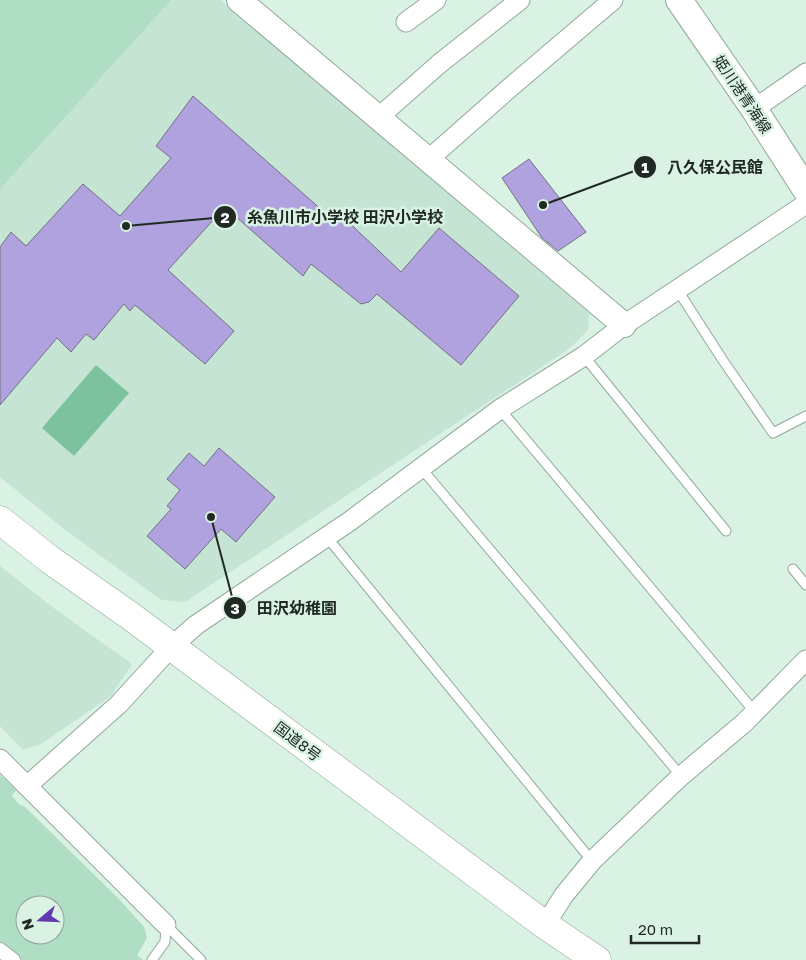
<svg xmlns="http://www.w3.org/2000/svg" width="806" height="960" viewBox="0 0 806 960" font-family="'Golos Text','Noto Sans JP',sans-serif">
  <style>
    .built { fill: #c6e4d4 }
    .green { fill: #afdec5; fill-rule: evenodd }
    .water { fill: #7dc29f }
    .building { fill: #afa2de; stroke: #747083 }
    .lines { fill: none; stroke-linecap: round; stroke-linejoin: round }
    .service-casing { stroke: #92a89c; stroke-width: 11 }
    .pedestrian-casing { stroke: #92a89c; stroke-width: 16 }
    .minor-casing { stroke: #92a89c; stroke-width: 21 }
    .tertiary-casing { stroke: #92a89c; stroke-width: 26 }
    .secondary-casing { stroke: #92a89c; stroke-width: 28 }
    .trunk-casing { stroke: #92a89c; stroke-width: 29 }
    .service { stroke: #fff; stroke-width: 9 }
    .pedestrian { stroke: #fff; stroke-width: 14 }
    .minor { stroke: #fff; stroke-width: 19 }
    .tertiary { stroke: #fff; stroke-width: 24 }
    .secondary { stroke: #fff; stroke-width: 26 }
    .trunk { stroke: #fff; stroke-width: 28 }
    .labels { text-anchor: middle; dominant-baseline: central; stroke-width: 5; stroke-linejoin: round; paint-order: stroke }
    .street-label { font-size: 15px; fill: #202924; stroke: #daf2e4 }
    .leader { fill: none; stroke: #202924; stroke-width: 2 }
    .callout-dot { fill: #202924; stroke: #daf2e4; stroke-width: 2 }
    .mark-label { font-size: 15px; text-anchor: middle; font-weight: bold; fill: #fff }
    .callout-label { font-size: 16px; text-anchor: middle; font-weight: bold; fill: #202924; stroke: #daf2e4; stroke-width: 5; stroke-linejoin: round; paint-order: stroke }
  </style>
  <rect width="100%" height="100%" fill="#daf2e4"/>
  <!-- built -->
  <g class="built">
    <path d="M0,0H221L589,313L588,330L569,349L185,602L161,600L64,529L0,477Z"/>
    <path d="M0,566L55,609L132,664L111,696L41,744L23,750L0,726Z"/>
  </g>
  <!-- green -->
  <g class="green">
    <path d="M0,0H171L0,189Z"/>
    <path d="M0,775L16,790L12,796L20,805L24,806L119,899L144,927L147,938L137,955L143,960H22L0,944ZM25,905H55V935H25Z"/>
  </g>
  <!-- water -->
  <path class="water" d="M96,365L129,393L74,456L42,428Z"/>
  <!-- building -->
  <g class="building">
    <path d="M193,96L333,220L339,213L401,272L439,228L519,296L461,365L377,294L369,302L361,304L311,264L303,276L225,207L168,270L234,331L205,364L135,305L130,311L124,304L94,340L86,334L71,352L57,338L0,405V247L11,232L26,246L83,184L120,216L171,158L156,146Z"/>
    <path d="M529,159L586,232L558,251L542,238L502,178Z"/>
    <path d="M219,448L275,497L236,542L221,529L185,569L147,536L171,509L167,506L180,490L167,479L189,453L204,466Z"/>
  </g>
  <g class="lines">
    <defs>
      <g id="service">
        <path d="M677,289L722,359L773,433L806,416"/>
        <path d="M584,356L726,531"/>
        <path d="M500,409L754,711"/>
        <path d="M421,468L681,776"/>
        <path d="M326,536L592,861"/>
        <path d="M793,569L806,585"/>
        <path d="M166,925L201,960"/>
        <path d="M152,960L165,942L166,925"/>
      </g>
      <path id="pedestrian" d="M0,950L13,960"/>
      <g id="minor">
        <path d="M406,22L436,0"/>
        <path d="M754,109L806,73"/>
        <path d="M379,117L439,64L520,0"/>
        <path d="M429,159L506,91L613,0"/>
        <path d="M0,759L27,786"/>
        <path d="M166,925L27,786L119,704L171,647L196,625L350,521L500,409L584,356L624,325L806,204"/>
        <path d="M545,925L564,895L592,861L681,776L744,723L806,660"/>
      </g>
      <path id="tertiary" d="M239,0L624,325"/>
      <path id="secondary" d="M679,0L754,109L806,190"/>
      <path id="trunk" d="M0,520L49,559L129,615L545,925L597,960"/>
    </defs>
    <!-- service casing -->
    <use href="#service" class="service-casing"/>
    <!-- pedestrian casing -->
    <use href="#pedestrian" class="pedestrian-casing"/>
    <!-- minor casing -->
    <use href="#minor" class="minor-casing"/>
    <!-- tertiary casing -->
    <use href="#tertiary" class="tertiary-casing"/>
    <!-- secondary casing -->
    <use href="#secondary" class="secondary-casing"/>
    <!-- trunk casing -->
    <use href="#trunk" class="trunk-casing"/>
    <!-- service -->
    <use href="#service" class="service"/>
    <!-- pedestrian -->
    <use href="#pedestrian" class="pedestrian"/>
    <!-- minor -->
    <use href="#minor" class="minor"/>
    <!-- tertiary -->
    <use href="#tertiary" class="tertiary"/>
    <!-- secondary -->
    <use href="#secondary" class="secondary"/>
    <!-- trunk -->
    <use href="#trunk" class="trunk"/>
  </g>
  <g class="labels">
    <!-- street labels -->
    <g class="street-label">
      <text transform="translate(743 94) rotate(56)">姫川港青海線</text>
      <text transform="translate(298 741) rotate(37)">国道8号</text>
    </g>
  </g>
  <!-- callouts -->
  <path class="leader" d="M543 205L645 167M126 226L225 217M211 517L235 608"/>
  <g class="callout-dot">
    <circle cx="543" cy="205" r="5"/>
    <circle cx="126" cy="226" r="5"/>
    <circle cx="211" cy="517" r="5"/>
    <circle cx="645" cy="167" r="12"/>
    <circle cx="225" cy="217" r="12"/>
    <circle cx="235" cy="608" r="12"/>
  </g>
  <g class="mark-label">
    <text x="645" y="173">1</text>
    <text x="225" y="223">2</text>
    <text x="235" y="614">3</text>
  </g>
  <g class="callout-label">
    <text x="715" y="173">八久保公民館</text>
    <text x="345" y="223">糸魚川市小学校 田沢小学校</text>
    <text x="297" y="614">田沢幼稚園</text>
  </g>
  <!-- north arrow -->
  <g transform="translate(40 920) rotate(251)"><circle r="24" fill="#daf2e4" stroke="#90a297"/>
  <path d="M0-4L9 19L0 12L-9 19Z" fill="#6339b1"/>
  <text y="-8" font-size="14" font-weight="bold" text-anchor="middle" fill="#202924">N</text>
  </g>
  <!-- scale -->
  <path d="M631 935v8h68v-8" fill="none" stroke="#202924" stroke-width="2.5"/>
  <text x="638" y="935" font-size="15" fill="#202924" stroke="#daf2e4" stroke-width="4" paint-order="stroke">20 m</text>
</svg>
